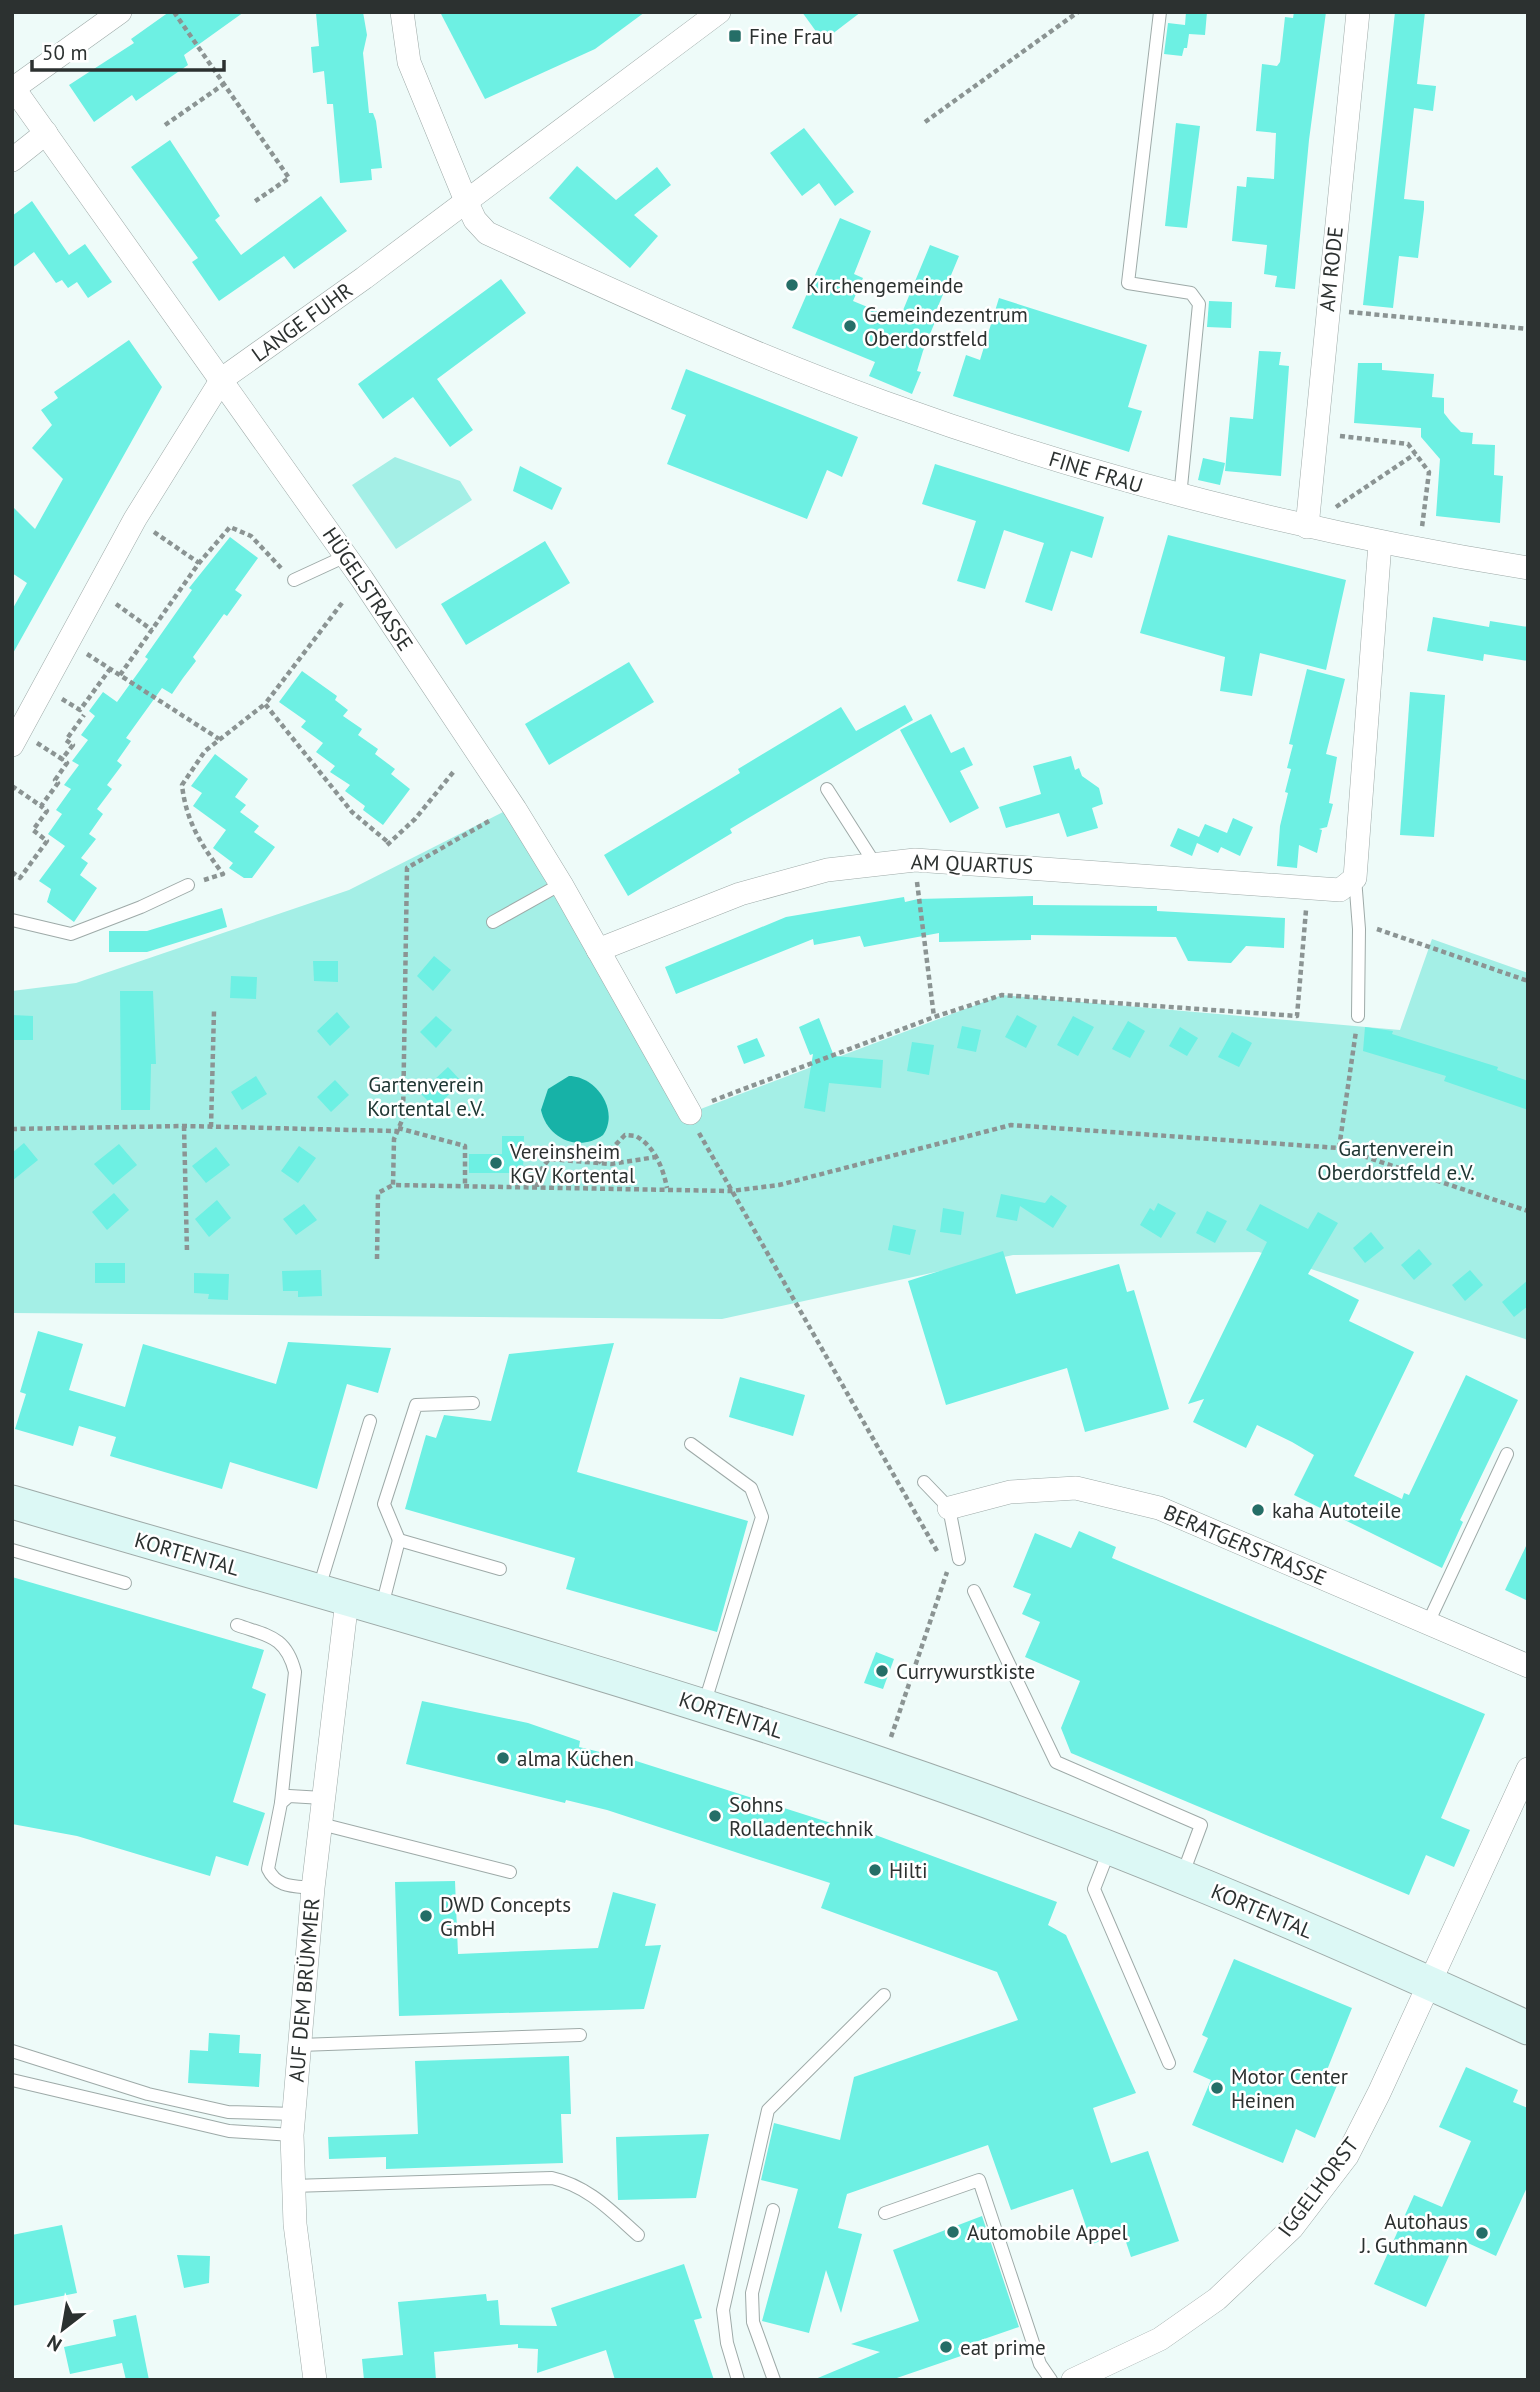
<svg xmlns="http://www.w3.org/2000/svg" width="1540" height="2392" viewBox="0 0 1540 2392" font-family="'PT Sans',sans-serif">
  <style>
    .green { fill: #a4efe6 }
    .water { fill: #17b2a7 }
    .building { fill: #6df0e3 }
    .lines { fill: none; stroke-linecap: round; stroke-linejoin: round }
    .lane-casing { stroke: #9eaaa8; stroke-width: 14 }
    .street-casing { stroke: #9eaaa8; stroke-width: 24 }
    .secondary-casing { stroke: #9eaaa8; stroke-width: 35 }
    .path { stroke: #8b9493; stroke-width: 4.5; stroke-dasharray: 5 3.5; stroke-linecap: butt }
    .lane { stroke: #fff; stroke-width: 12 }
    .street { stroke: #fff; stroke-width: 23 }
    .secondary { stroke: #dcf8f5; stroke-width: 33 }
    .poi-dot { fill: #256e67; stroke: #fff; stroke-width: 2.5 }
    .labels { text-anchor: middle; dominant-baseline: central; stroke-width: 5; stroke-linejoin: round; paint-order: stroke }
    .poi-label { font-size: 21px; fill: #2c3130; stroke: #fff; text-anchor: start }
    .street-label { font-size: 21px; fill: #2c3130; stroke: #fff }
    .park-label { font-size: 21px; fill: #203734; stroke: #fff }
  </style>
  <rect width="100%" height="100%" fill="#eefbf9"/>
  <!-- green -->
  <g class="green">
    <path d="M395,457L460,481L472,500L396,549L352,485Z"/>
    <path d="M513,807L690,1113L1002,995L1400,1030L1432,939L1528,973V1340L1259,1252L1013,1255L722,1319L12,1313V991L76,983L349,890Z"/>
  </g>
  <!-- water -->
  <path class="water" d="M569,1076C596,1076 620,1111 603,1135C578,1153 547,1138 541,1110L548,1089Z"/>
  <!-- building -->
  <g class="building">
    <path d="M169,12H244L184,55L188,65L136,101L132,95L94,122L69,85L134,43L131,39Z"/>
    <path d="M363,12L367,35L363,53L369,113H373L376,121L382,168L371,169L372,180L340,183L333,104H327L324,71L313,73L311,47L319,46L316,13Z"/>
    <path d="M440,12H645L595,49L485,99Z"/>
    <path d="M802,12H861L823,41Z"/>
    <path d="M1186,12H1207L1205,35L1189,34L1187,48H1184L1182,56L1164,54L1168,23L1185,25Z"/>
    <path d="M1294,12H1326L1309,140L1295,289L1275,287L1277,276L1264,274L1267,245L1232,241L1237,186L1246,187L1247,177L1274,179L1276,133L1256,131L1262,64L1277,66L1280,62L1285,17L1293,18Z"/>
    <path d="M1395,12H1425L1417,84L1436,86L1433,111L1414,108L1404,199L1424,201V209L1418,258L1399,256L1393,308L1363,305Z"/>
    <path d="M1176,123L1200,126L1187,228L1165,226Z"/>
    <path d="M804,128L854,192L835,206L819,183L802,196L770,153Z"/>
    <path d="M170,140L220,216L215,220L241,255L321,196L347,231L294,269L284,256L219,301L192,262L198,258L131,167Z"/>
    <path d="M577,166L616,200L657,167L671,185L634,215L658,236L630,268L549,198Z"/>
    <path d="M32,201L69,255L85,244L112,282L88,298L77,282L68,288L62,280L56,283L34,252L12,268V216Z"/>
    <path d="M840,218L871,231L854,274L863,278L853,301L899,320L930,245L959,256L934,316L937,317L923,351L917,371L921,372L912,394L869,376L875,362L792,328Z"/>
    <path d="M501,279L526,313L437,379L473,430L450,447L413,397L383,419L358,384Z"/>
    <path d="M999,298L1147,345L1128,407L1142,411L1129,452L953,396L966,355L980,360Z"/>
    <path d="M1209,301L1232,302L1231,328L1207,327Z"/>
    <path d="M129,340L162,387L12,655V610L27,583L12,573V506L35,529L63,479L32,448L52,425L41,410L58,398L54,392Z"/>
    <path d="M1259,351L1281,352L1279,365L1289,366L1281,476L1225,471L1230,417L1253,419Z"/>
    <path d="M1358,363H1382V370L1434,374L1432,397L1444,398V413L1451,422L1461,432L1473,433L1472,444L1495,445L1494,475L1503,476L1500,523L1436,516L1440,459L1421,437V428L1354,423Z"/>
    <path d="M686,369L858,437L842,477L827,470L807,519L667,464L686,415L671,409Z"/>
    <path d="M1203,458L1225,463L1220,485L1198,480Z"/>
    <path d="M935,464L1104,517L1092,558L1071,551L1052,611L1025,602L1044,543L1004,530L985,589L957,581L976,521L922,504Z"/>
    <path d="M520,466L562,488L552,510L513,491Z"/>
    <path d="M1168,535L1346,580L1326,670L1260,653L1252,696L1220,691L1225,657L1140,633Z"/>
    <path d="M230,537L258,558L235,590L242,595L227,616L224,614L193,657L196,661L183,678L172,694L162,688L126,738L131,741L117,761L122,765L107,785L112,789L97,809L103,814L89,834L96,839L81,858L88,863L80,875L97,888L74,922L47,902L51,889L39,881L65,846L48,834L62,814L56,810L71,789L64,785L79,765L72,761L88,740L81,735L95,716L89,711L103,692L117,702L148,659L145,657L192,590L189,588Z"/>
    <path d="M545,541L570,583L466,645L441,604Z"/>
    <path d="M1433,617L1489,627L1490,621L1528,627V661L1484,654L1483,661L1427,651Z"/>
    <path d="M629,662L654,702L549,765L525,724Z"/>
    <path d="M1307,669L1345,679L1326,754L1337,757L1329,803L1333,804L1327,827L1319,829L1322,830L1317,853L1299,845L1297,868L1277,866L1280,826L1288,793L1285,792L1291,769L1287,768L1293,745L1289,744Z"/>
    <path d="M302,671L337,696L335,700L348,710L343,716L362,729L358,735L378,749L375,754L395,769L391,774L410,789L383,825L363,810L365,806L345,791L350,785L330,772L335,766L316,752L323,743L301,727L306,721L279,702Z"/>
    <path d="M1410,692L1445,695L1434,837L1400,835Z"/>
    <path d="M905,705L913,720L730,829L732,833L628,896L604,855L740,773L738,769L841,707L856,731Z"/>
    <path d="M931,714L951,753L964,747L973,765L960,771L979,808L950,823L900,730Z"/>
    <path d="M215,754L248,779L235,797L246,805L240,812L259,826L254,832L275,847L252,878H244L229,868L233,863L213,848L226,830L193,806L202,793L191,786Z"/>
    <path d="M1071,756L1075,770L1079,768L1082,776L1099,788L1103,804L1092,808L1098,828L1067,837L1059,813L1006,828L999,807L1041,794L1033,766Z"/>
    <path d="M1233,818L1253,827L1240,856L1221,847L1218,853L1197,843L1192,856L1170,846L1178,828L1199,837L1205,824L1227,833Z"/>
    <path d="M1033,896V905L1157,906V911L1285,918L1284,948L1246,946L1231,963L1188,961L1176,937L1031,935V940L939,942V933L864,947L860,936L814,945L813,939L676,994L665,967L786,917L904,897L905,902L918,899Z"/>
    <path d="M222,908L227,927L147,952H109V931H147Z"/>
    <path d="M434,956L451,970L433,991L417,976Z"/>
    <path d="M313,961H338V982L314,981Z"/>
    <path d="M231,976L257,977L256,999L230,998Z"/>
    <path d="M120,991H153L156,1064H151L150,1110H121Z"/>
    <path d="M337,1012L350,1027L330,1046L317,1031Z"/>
    <path d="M12,1015L33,1016V1040H12Z"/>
    <path d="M1017,1015L1037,1026L1026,1048L1005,1037Z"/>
    <path d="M436,1016L452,1030L436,1048L420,1032Z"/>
    <path d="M1073,1016L1094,1027L1078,1056L1057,1045Z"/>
    <path d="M819,1018L834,1056L883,1060L881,1088L829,1083L825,1112L804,1108L813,1054L810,1055L799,1027Z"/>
    <path d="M1128,1021L1145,1031L1130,1058L1112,1049Z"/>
    <path d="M962,1026L981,1030L976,1052L957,1048Z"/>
    <path d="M1180,1027L1198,1038L1187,1056L1169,1046Z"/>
    <path d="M1365,1027L1393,1031L1392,1034L1498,1067L1497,1070L1528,1081V1110L1444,1081L1446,1076L1363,1051Z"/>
    <path d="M1232,1032L1252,1043L1239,1067L1218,1057Z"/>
    <path d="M757,1038L765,1056L744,1064L737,1046Z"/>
    <path d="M912,1042L934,1045L929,1075L907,1071Z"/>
    <path d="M448,1067L462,1082L435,1108L420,1093Z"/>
    <path d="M256,1076L267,1094L242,1110L231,1092Z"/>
    <path d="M335,1080L349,1095L331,1112L317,1097Z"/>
    <path d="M502,1136H524L523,1173H469V1154H502Z"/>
    <path d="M24,1143L38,1160L12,1181V1153Z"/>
    <path d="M119,1144L137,1165L113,1185L94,1164Z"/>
    <path d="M299,1146L316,1158L298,1183L281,1171Z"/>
    <path d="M216,1147L230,1165L206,1183L192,1166Z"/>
    <path d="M114,1193L129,1210L107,1230L92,1212Z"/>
    <path d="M1001,1194L1045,1203L1051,1195L1067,1206L1053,1228L1020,1206L1017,1221L996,1217Z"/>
    <path d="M217,1200L231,1218L209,1237L195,1219Z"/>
    <path d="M1158,1203L1176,1213L1161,1238L1140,1225L1150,1208L1154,1211Z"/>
    <path d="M304,1204L317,1220L296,1235L283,1219Z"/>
    <path d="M1260,1204L1308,1229L1318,1212L1338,1223L1308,1274L1359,1300L1349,1321L1414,1352L1354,1476L1402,1499L1404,1493L1409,1495L1466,1375L1518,1400L1460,1520L1463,1522L1442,1568L1294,1495L1314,1455L1292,1442L1257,1425L1246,1448L1193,1422L1204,1399L1188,1404L1267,1242L1246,1230Z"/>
    <path d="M943,1208L964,1212L961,1235L940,1232Z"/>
    <path d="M1207,1211L1227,1221L1215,1243L1196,1233Z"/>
    <path d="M893,1225L916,1230L910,1255L888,1250Z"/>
    <path d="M1371,1232L1384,1248L1365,1263L1353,1248Z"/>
    <path d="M1419,1249L1432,1264L1414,1280L1401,1265Z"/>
    <path d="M1003,1251L1016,1294L1119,1264L1127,1292L1134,1290L1169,1409L1085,1432L1067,1368L946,1405L908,1281Z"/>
    <rect x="95" y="1263" width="30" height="20"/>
    <path d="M321,1270L322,1296L298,1297V1291H283L282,1271Z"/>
    <path d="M1470,1270L1483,1285L1465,1301L1452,1285Z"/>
    <path d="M194,1273L229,1274L228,1300L208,1299L209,1294L194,1293Z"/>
    <path d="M1528,1280V1306L1514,1317L1502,1302Z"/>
    <path d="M38,1331L83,1344L69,1390L125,1407L143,1344L276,1384L288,1342L391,1348L378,1393L347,1384L317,1489L230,1462L222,1489L110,1456L116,1437L79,1426L73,1446L15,1429L26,1394L20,1392Z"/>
    <path d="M614,1343L577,1472L748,1521L717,1632L566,1589L575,1558L405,1509L426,1435L436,1438L444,1415L491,1421L509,1354Z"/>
    <path d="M740,1377L805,1395L793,1436L729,1417Z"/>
    <path d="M1079,1531L1116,1547L1112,1558L1485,1714L1441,1818L1470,1830L1454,1867L1426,1855L1409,1895L1071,1753L1061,1728L1080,1681L1025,1657L1040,1622L1022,1614L1031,1594L1013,1587L1035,1533L1071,1548Z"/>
    <path d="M1528,1542V1601L1505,1590Z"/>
    <path d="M12,1577L264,1650L252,1688L266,1694L233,1802L265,1813L248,1866L216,1856L210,1876L77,1836L12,1824Z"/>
    <path d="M876,1652L894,1659L883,1689L864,1683Z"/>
    <path d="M422,1701L528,1723L580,1741L579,1747L633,1760L850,1829L851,1826L1057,1902L1048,1925L1066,1935L1136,2093L1093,2108L1111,2163L1148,2151L1179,2241L1131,2257L1123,2233L1092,2244L1073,2189L1011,2210L988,2145L847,2194L838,2228L862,2234L841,2313L826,2270L809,2333L762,2321L798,2189L761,2180L774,2123L840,2140L854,2077L1018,2020L997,1972L821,1908L830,1883L607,1810L566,1800L565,1803L406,1764Z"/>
    <path d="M455,1881L458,1954L598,1948L613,1892L656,1904L645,1946L661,1945L644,2009L399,2016L395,1882Z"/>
    <path d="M1234,1959L1352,2008L1327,2070L1341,2076L1315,2138L1296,2129L1283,2163L1192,2125L1211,2080L1193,2072L1208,2038L1202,2035Z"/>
    <path d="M209,2033L240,2035L239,2053L261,2054L259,2087L188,2083L190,2050L208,2051Z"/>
    <path d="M569,2056L571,2114H561L563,2163L386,2169V2157L329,2159L328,2137L418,2134L415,2061Z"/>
    <path d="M1466,2067L1518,2090L1513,2102L1528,2108V2185L1496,2256L1457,2238L1426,2307L1374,2284L1414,2195L1442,2207L1471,2141L1439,2127Z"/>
    <path d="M709,2134L696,2198L618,2200L616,2137Z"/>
    <path d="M982,2216L1019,2327L958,2348L961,2356L891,2380H813L880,2352L851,2344L919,2321L893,2250Z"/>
    <path d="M62,2225L77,2293L12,2306V2235Z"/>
    <path d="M177,2255L210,2256L209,2283L184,2288Z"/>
    <path d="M684,2264L702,2318L694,2320L714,2380H615L606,2350L537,2373L538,2349L518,2348V2344L434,2352L436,2380H364L362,2359L403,2355L398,2302L486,2294L487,2301L498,2300L500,2325L557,2326L551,2308Z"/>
    <path d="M136,2315L149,2380H126L122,2363L70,2374L64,2347L116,2336L113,2320Z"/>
  </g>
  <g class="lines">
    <defs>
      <g id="lane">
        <path d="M1160,12L1128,283L1191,293L1199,304L1180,497"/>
        <path d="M294,580L346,556"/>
        <path d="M827,789L875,864"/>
        <path d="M1355,878L1359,929L1358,1016"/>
        <path d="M12,920L71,934L141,907L188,885"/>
        <path d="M493,922L561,884"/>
        <path d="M691,1444L751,1488L762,1517L704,1705"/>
        <path d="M924,1482L949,1508L959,1559"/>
        <path d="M399,1540L384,1504L416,1405L473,1403"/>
        <path d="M12,1550L125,1583"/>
        <path d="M319,1588L370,1421"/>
        <path d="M974,1591L1056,1762L1201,1825L1182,1876"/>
        <path d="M382,1606L399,1540L500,1569"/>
        <path d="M1428,1623L1507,1454"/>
        <path d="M237,1625C268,1636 286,1636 295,1672L281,1803"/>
        <path d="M321,1824L510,1872"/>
        <path d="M1110,1848L1094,1889L1169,2063"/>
        <path d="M313,1888C294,1886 277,1888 268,1869L281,1803L289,1796L323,1798"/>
        <path d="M300,2045L580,2035"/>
        <path d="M12,2051L148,2094L228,2112L294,2114"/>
        <path d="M12,2080L229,2131L292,2135"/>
        <path d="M292,2186L552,2178C588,2186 611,2211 638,2235"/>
        <path d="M773,2210L752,2293L753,2322L774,2380"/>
        <path d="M885,2213L979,2180L1040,2364L1051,2380"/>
        <path d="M738,2380L727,2343L723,2310L768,2110L884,1995"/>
      </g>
      <g id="street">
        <path d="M402,12L409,62L466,201L475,220L487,233C617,293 748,353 883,402C1093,478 1307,533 1528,568"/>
        <path d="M12,86L362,579L515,809L561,884L690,1113"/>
        <path d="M14,88L120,12"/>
        <path d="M12,160L46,133"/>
        <path d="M1307,527L1358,12"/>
        <path d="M12,745L135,519L222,379L364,278L719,12"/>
        <path d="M598,950L740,894L827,870L915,860L1340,890L1355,878L1380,543"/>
        <path d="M949,1508L1010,1492L1076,1488L1159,1508L1528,1666"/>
        <path d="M315,2380L295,2224L292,2135L313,1888L347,1600"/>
        <path d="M1073,2380L1160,2339L1217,2299L1292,2228L1347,2156L1379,2093L1528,1769"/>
      </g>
      <path id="secondary" d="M12,1502C301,1587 593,1666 878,1763C1100,1838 1315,1930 1528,2028"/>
    </defs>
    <!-- lane casing -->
    <use href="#lane" class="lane-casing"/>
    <!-- street casing -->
    <use href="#street" class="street-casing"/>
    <!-- secondary casing -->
    <use href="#secondary" class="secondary-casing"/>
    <!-- path -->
    <g class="path">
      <path d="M174,12L289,178L254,202"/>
      <path d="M925,122L1078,12"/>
      <path d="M165,125L224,84"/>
      <path d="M1349,312L1528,329"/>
      <path d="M1340,436L1408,444L1429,472L1422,527"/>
      <path d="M1336,507L1415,454"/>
      <path d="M154,532L199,563"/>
      <path d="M342,603L265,704L352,812L389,843"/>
      <path d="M116,604L152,630"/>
      <path d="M87,654L219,739"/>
      <path d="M120,675L199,563L230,527L251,536L281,568"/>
      <path d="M62,699L80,710L110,669"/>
      <path d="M37,743L62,759L73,745L66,740L84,715"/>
      <path d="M12,786L41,806L58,783L55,780L67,763L62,759"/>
      <path d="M489,821L407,868L403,1118L394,1139L393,1185L731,1191L779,1185L1011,1125L1339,1148L1528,1211"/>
      <path d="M387,845L415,819L455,770"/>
      <path d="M12,872L20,878L47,841L33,830L47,811L41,806"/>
      <path d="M204,880L223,874C201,845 186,821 182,785L205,751L265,704"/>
      <path d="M917,882L934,1017"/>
      <path d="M1377,929L1528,981"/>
      <path d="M712,1101L934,1017L1002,995L1297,1016L1306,910"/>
      <path d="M184,1126L187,1252"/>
      <path d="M211,1127L214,1011"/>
      <path d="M398,1128L465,1146V1186"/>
      <path d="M12,1129L184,1126L396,1131"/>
      <path d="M699,1133L937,1551"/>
      <path d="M1339,1148L1356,1031"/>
      <path d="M598,1163L625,1135L636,1136C655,1147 663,1168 667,1188"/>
      <path d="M537,1187V1175L549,1159L611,1164L656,1157"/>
      <path d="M377,1259L378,1193L393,1185"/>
      <path d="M891,1737L947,1572"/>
    </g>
    <!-- lane -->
    <use href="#lane" class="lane"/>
    <!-- street -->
    <use href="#street" class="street"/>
    <!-- secondary -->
    <use href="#secondary" class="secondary"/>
  </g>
  <!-- markers -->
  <g class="poi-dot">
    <rect x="728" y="29" width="14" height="14" rx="3.5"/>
    <circle cx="792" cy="285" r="7"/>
    <circle cx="850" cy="326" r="7"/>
    <circle cx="496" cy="1163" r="7"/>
    <circle cx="1258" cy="1510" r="7"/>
    <circle cx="882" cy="1671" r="7"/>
    <circle cx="503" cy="1758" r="7"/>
    <circle cx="715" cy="1816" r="7"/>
    <circle cx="875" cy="1870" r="7"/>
    <circle cx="426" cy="1916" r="7"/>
    <circle cx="1217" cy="2088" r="7"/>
    <circle cx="953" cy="2232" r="7"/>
    <circle cx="1482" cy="2233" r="7"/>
    <circle cx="946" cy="2347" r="7"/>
  </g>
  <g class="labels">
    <!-- poi labels -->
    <g class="poi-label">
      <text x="749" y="36">Fine Frau</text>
      <text x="806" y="285">Kirchengemeinde</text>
      <text x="864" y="314">Gemeindezentrum<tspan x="864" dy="24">Oberdorstfeld</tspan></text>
      <text x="510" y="1151">Vereinsheim<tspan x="510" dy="24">KGV Kortental</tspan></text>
      <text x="1272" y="1510">kaha Autoteile</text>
      <text x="896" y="1671">Currywurstkiste</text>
      <text x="517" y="1758">alma Küchen</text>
      <text x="729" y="1804">Sohns<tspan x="729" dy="24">Rolladentechnik</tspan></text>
      <text x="889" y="1870">Hilti</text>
      <text x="440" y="1904">DWD Concepts<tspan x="440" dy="24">GmbH</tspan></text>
      <text x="1231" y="2076">Motor Center<tspan x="1231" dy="24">Heinen</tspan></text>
      <text x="1468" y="2221" text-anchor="end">Autohaus<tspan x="1468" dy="24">J. Guthmann</tspan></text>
      <text x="967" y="2232">Automobile Appel</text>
      <text x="960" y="2347">eat prime</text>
    </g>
    <!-- street labels -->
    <g class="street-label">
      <text transform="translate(1331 269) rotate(-84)">AM RODE</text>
      <text transform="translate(302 322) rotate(-36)">LANGE FUHR</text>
      <text transform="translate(1096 472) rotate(17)">FINE FRAU</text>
      <text transform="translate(368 589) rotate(56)">HÜGELSTRASSE</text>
      <text transform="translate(972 864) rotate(2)">AM QUARTUS</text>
      <text transform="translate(1245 1545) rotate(23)">BERATGERSTRASSE</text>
      <text transform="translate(187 1554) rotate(16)">KORTENTAL</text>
      <text transform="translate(731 1715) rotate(18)">KORTENTAL</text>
      <text transform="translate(1262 1911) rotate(23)">KORTENTAL</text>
      <text transform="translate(304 1990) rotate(-85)">AUF DEM BRÜMMER</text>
      <text transform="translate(1318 2187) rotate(-53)">IGGELHORST</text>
    </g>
    <!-- park labels -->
    <g class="park-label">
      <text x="426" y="1084">Gartenverein<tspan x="426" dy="24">Kortental e.V.</tspan></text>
      <text x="1396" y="1148">Gartenverein<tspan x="1396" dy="24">Oberdorstfeld e.V.</tspan></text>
    </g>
  </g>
  <!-- border -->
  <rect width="1540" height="2392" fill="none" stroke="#2c3130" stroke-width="28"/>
  <!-- north arrow -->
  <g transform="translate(63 2329) rotate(211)" stroke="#ffffff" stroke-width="5" paint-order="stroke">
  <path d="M0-5L12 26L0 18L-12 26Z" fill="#2c3130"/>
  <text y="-10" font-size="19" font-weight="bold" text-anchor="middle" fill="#2c3130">N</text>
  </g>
  <!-- scale -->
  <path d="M32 60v10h192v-10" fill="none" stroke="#2c3130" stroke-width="3.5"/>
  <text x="42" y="60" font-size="21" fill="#2c3130" stroke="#ffffff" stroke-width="5" paint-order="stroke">50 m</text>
</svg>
